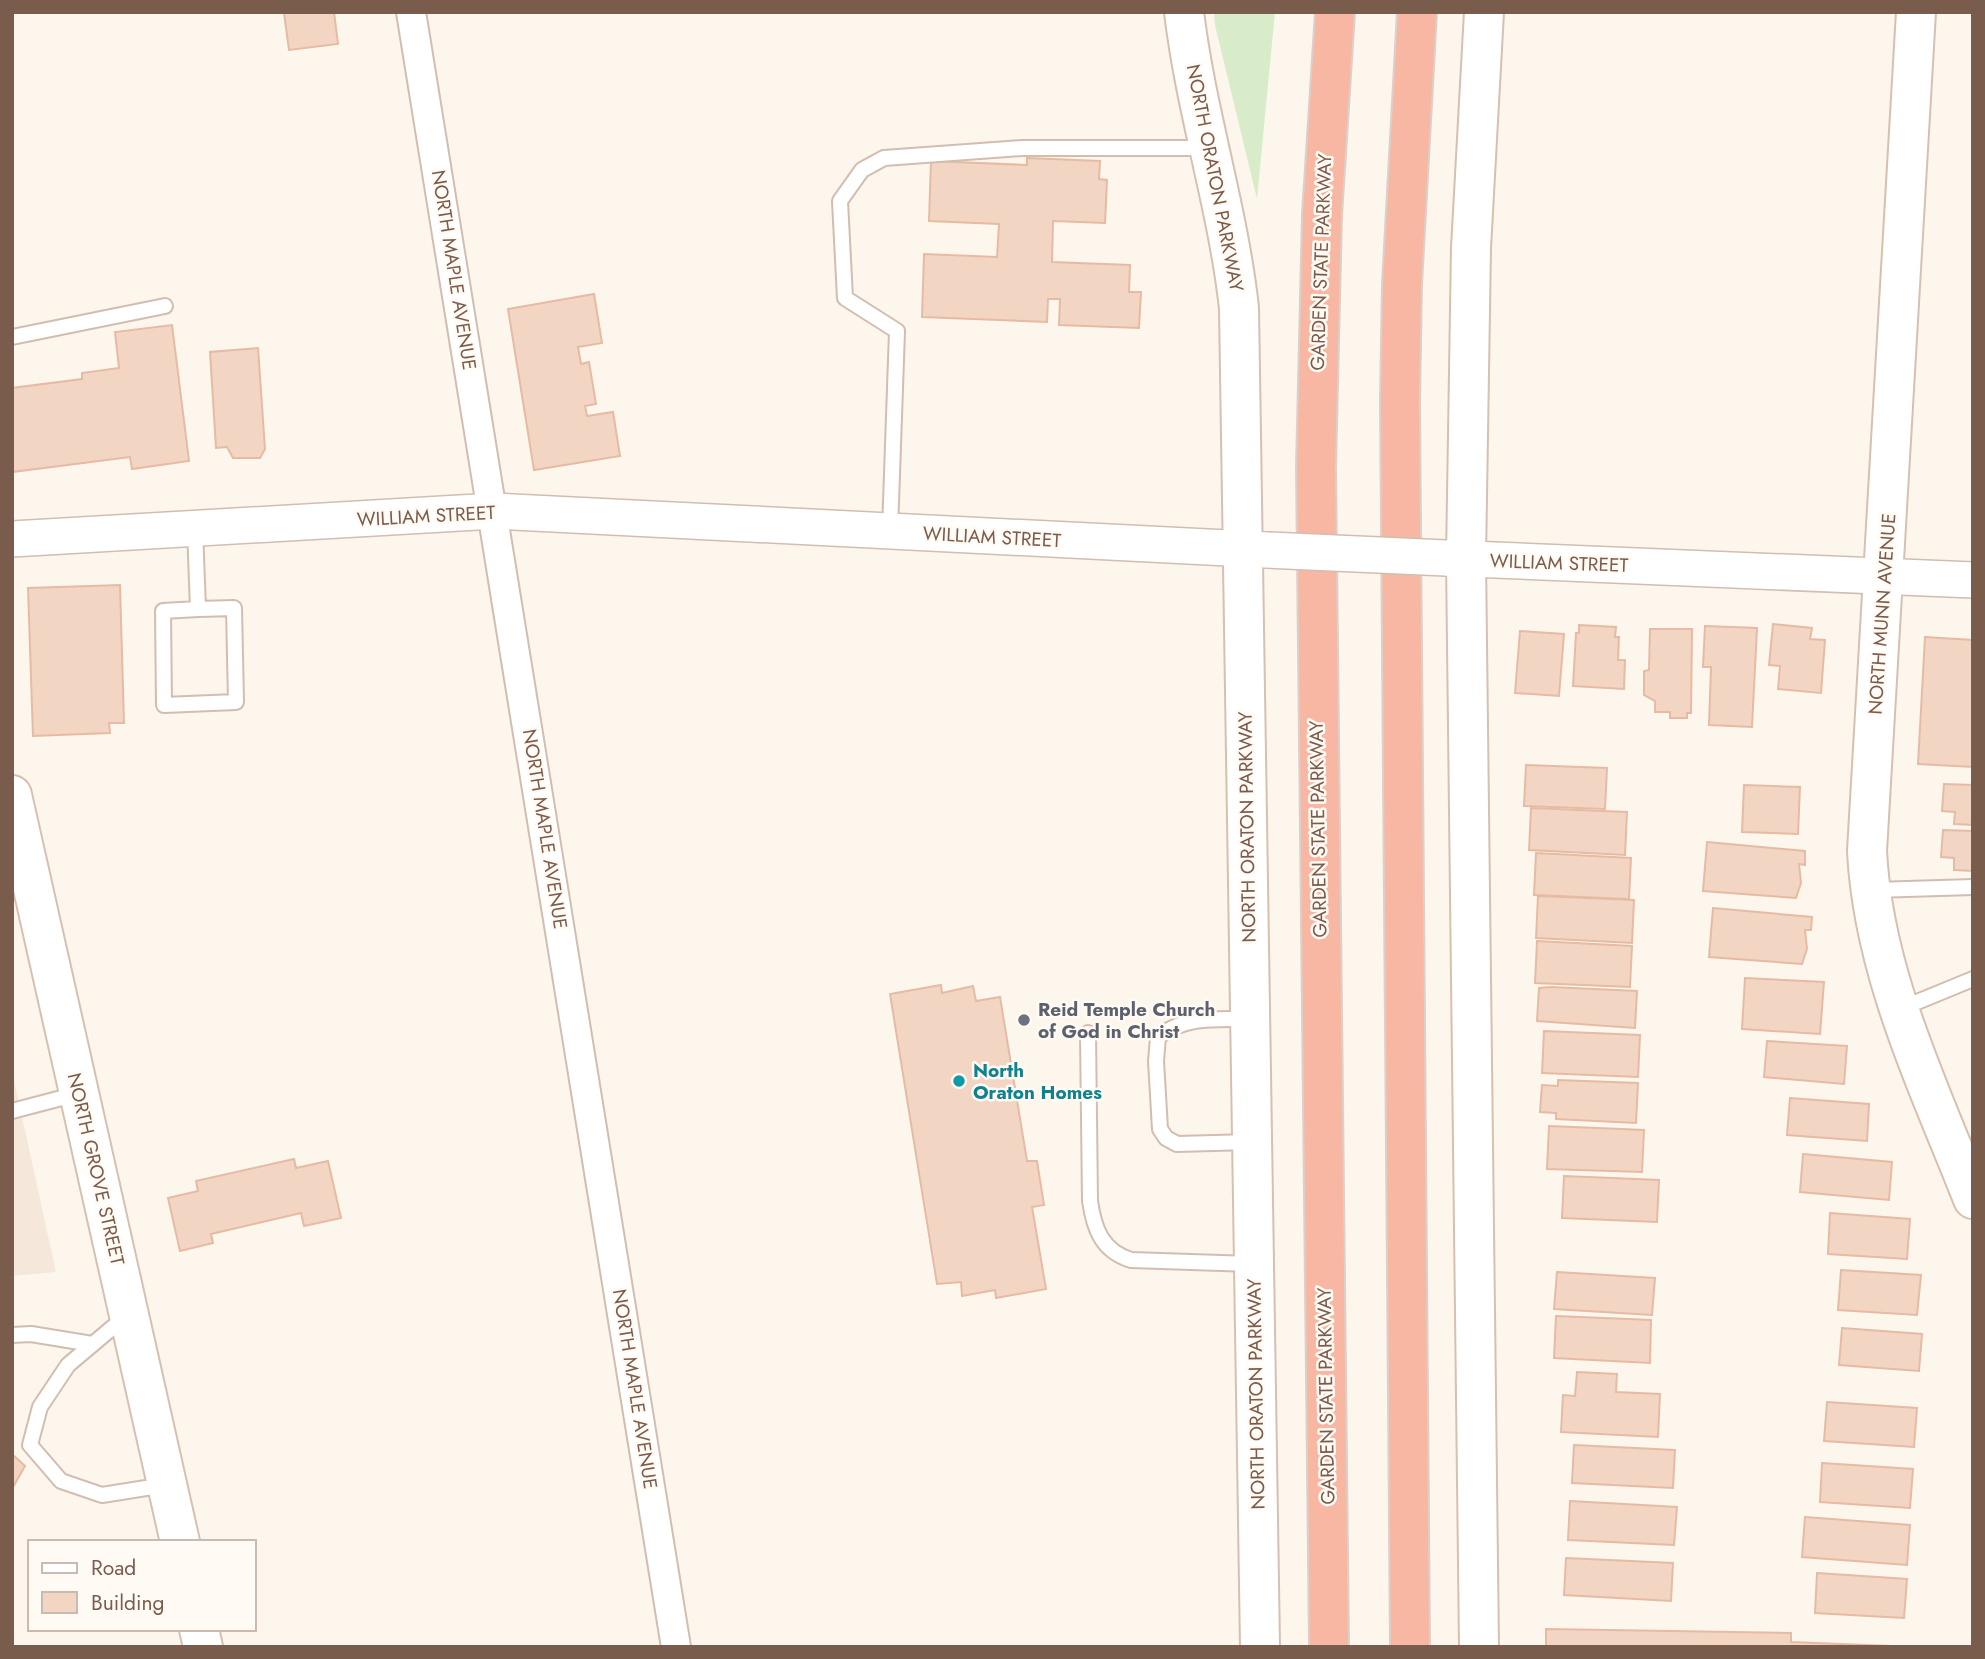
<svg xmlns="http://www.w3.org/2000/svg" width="1985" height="1659" viewBox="0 0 1985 1659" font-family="Jost,sans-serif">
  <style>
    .residential { fill: #f5e8da }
    .green { fill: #d8ecc9 }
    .building { fill: #f3d5c3; stroke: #e6bba3; stroke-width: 2 }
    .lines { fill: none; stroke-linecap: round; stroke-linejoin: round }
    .service-casing { stroke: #d1beb0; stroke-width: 18 }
    .minor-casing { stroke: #d1beb0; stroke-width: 32 }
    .tertiary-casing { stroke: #d1beb0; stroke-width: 38 }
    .secondary-casing { stroke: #d6c0b0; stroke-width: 42 }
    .motorway-casing { stroke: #dad1cd; stroke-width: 42 }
    .service { stroke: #fff; stroke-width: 14 }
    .minor { stroke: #fff; stroke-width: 28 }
    .tertiary { stroke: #fff; stroke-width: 35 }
    .secondary { stroke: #fff; stroke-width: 38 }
    .motorway { stroke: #f7b7a3; stroke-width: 38 }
    .tertiary-bridge-casing { stroke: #d1beb0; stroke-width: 38; stroke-linecap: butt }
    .tertiary-bridge { stroke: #fff; stroke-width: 35 }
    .worship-dot { fill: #6b7280; stroke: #fffaf3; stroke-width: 2.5 }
    .culture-dot { fill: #0f9aa8; stroke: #fffaf3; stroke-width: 2.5 }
    .labels { text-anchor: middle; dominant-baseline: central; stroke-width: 5; stroke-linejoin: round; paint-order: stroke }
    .street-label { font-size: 19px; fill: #7a5c4d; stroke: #fffaf3 }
    .worship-label { font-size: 19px; font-weight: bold; fill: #5b616d; stroke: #fffaf3; text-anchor: start }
    .culture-label { font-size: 19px; font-weight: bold; fill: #0d838f; stroke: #fffaf3; text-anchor: start }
  </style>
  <rect width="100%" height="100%" fill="#fdf6ec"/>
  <!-- residential -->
  <path class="residential" d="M12,1071L56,1272L12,1276Z"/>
  <!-- green -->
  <path class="green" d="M1214,12H1275L1257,199L1215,25Z"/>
  <!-- building -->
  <g class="building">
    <path d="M334,12L338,44L289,50L284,13Z"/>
    <path d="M1027,158L1100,161L1099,179L1107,180L1105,223L1053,221L1052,262L1130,265L1129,292H1141L1139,328L1059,325L1060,299H1048L1047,322L922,317L924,254L997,257L999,224L929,221L931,161L1027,165Z"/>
    <path d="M594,294L602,343L578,347L581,364L589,362L596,404L585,406L587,416L613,412L620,456L534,470L508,309Z"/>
    <path d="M172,325L189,461L132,469L130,457L12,472V388L82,379V373L119,368L115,332Z"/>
    <path d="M258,348L265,449L260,458H233L227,447L216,448L210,352Z"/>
    <path d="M120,585L124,723H109L110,733L33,736L28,588Z"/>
    <path d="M1773,624L1812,628L1810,639L1825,640L1821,693L1778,689L1780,666L1769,665Z"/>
    <path d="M1579,625L1616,627L1615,637H1619L1618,660H1625L1624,689L1573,686L1576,633H1579Z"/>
    <path d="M1705,626L1757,628L1752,727L1709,725L1711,667H1703Z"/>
    <path d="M1650,629H1692L1691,713H1687V718H1670V712H1655V701L1644,695V671L1649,670Z"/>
    <path d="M1520,631L1564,634L1559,696L1515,693Z"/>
    <path d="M1925,637L1973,640V767L1918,764Z"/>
    <path d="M1526,765L1607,768L1605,809L1524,806Z"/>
    <path d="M1944,784L1973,785V825L1954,824L1955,812L1942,811Z"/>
    <path d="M1744,785L1800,787L1798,834L1742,832Z"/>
    <path d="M1531,808L1627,812L1625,855L1529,850Z"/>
    <path d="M1943,830L1973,831V871L1954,870V858L1941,857Z"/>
    <path d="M1707,842L1805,851V865L1799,864L1801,883L1796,898L1703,891Z"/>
    <path d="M1536,853L1631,858L1629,899L1534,895Z"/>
    <path d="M1538,896L1634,900L1632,943L1536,938Z"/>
    <path d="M1713,908L1812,917L1811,930H1805L1807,949L1802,964L1709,957Z"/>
    <path d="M1537,941L1632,946L1630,987L1535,983Z"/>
    <path d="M1745,978L1824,982L1820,1034L1742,1029Z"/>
    <path d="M941,985L942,993L973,986L976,1001L1000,997L1027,1161H1037L1044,1205L1032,1207L1046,1289L996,1298L995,1290L962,1296L961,1282L937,1284L890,994Z"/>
    <path d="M1551,987L1637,991L1635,1028L1537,1021L1539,988Z"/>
    <path d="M1544,1031L1640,1035L1638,1077L1542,1073Z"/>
    <path d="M1767,1041L1847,1046L1844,1084L1764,1077Z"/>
    <path d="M1558,1080L1638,1083L1636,1123L1556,1119V1113L1540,1112L1542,1085L1558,1086Z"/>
    <path d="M1790,1098L1869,1104L1867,1141L1787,1135Z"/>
    <path d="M1549,1126L1644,1130L1642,1172L1547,1169Z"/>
    <path d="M1803,1154L1892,1162L1889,1200L1800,1192Z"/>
    <path d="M294,1159L296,1168L328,1161L341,1218L304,1226L301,1213L211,1234L213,1243L180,1251L168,1198L198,1191L196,1181Z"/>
    <path d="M1564,1176L1659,1180L1657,1222L1562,1218Z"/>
    <path d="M1830,1213L1910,1219L1907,1259L1828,1254Z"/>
    <path d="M1841,1270L1921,1275L1917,1315L1838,1310Z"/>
    <path d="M1557,1272L1655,1278L1652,1315L1554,1309Z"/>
    <path d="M1556,1316L1651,1320L1650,1363L1554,1358Z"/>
    <path d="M1842,1328L1922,1334L1919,1371L1839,1365Z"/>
    <path d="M1577,1372L1617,1374L1616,1392L1660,1394L1658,1437L1561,1432L1563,1395L1575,1396Z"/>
    <path d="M1827,1402L1917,1408L1914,1447L1824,1441Z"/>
    <path d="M1574,1445L1675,1450L1673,1488L1572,1483Z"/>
    <path d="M12,1454L25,1466L12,1489Z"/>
    <path d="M1822,1463L1913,1469L1910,1508L1820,1502Z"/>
    <path d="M1570,1501L1677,1507L1674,1545L1568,1540Z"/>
    <path d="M1805,1517L1910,1525L1907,1565L1802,1557Z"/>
    <path d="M1566,1558L1673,1563L1671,1601L1564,1595Z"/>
    <path d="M1817,1573L1907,1579L1904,1618L1815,1613Z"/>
    <path d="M1546,1629L1791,1633V1642L1918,1647H1546Z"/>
  </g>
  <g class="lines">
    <defs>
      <g id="service">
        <path d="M12,337L165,306"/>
        <path d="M195,529L198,609L163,611L164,705L236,702L234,608L198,609"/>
        <path d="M890,531L897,331L845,298L840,201L862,170L884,158L1022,148H1207"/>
        <path d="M1874,890L1973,887"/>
        <path d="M1900,1009L1973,979"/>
        <path d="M1248,1019C1215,1019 1185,1016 1158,1037L1156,1061L1160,1129L1166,1138L1177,1144L1250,1142"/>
        <path d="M1088,1033L1090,1201C1094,1229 1102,1251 1131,1260L1251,1264"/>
        <path d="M12,1111L77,1094"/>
        <path d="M125,1317L68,1365L40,1407L30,1445L61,1481L102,1495L165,1485"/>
        <path d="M12,1335L31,1334L92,1344"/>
      </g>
      <path id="minor" d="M411,12L676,1647"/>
      <g id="tertiary">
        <path d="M12,539L494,511L1267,550"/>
        <path d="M1446,558L1973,580"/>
      </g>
      <g id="secondary">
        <path d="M1184,12C1196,112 1228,208 1239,308L1260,1647"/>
        <path d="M1916,12L1867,851C1873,973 1929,1087 1973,1199"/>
        <path d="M12,795L180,1542"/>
        <path d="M199,1629L203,1647"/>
        <path d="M1479,1647L1466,559L1471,248L1484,12"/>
      </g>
      <g id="motorway">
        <path d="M1329,1647L1316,467L1322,215L1335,12"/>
        <path d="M1410,1647L1400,401L1402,284L1417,12"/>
      </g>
    </defs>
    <!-- service casing -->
    <use href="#service" class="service-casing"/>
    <!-- minor casing -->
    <use href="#minor" class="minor-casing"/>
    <!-- tertiary casing -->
    <use href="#tertiary" class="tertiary-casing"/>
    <!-- secondary casing -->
    <use href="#secondary" class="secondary-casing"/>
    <!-- motorway casing -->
    <use href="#motorway" class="motorway-casing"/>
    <!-- service -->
    <use href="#service" class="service"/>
    <!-- minor -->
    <use href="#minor" class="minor"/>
    <!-- tertiary -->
    <use href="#tertiary" class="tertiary"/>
    <!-- secondary -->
    <use href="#secondary" class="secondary"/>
    <!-- motorway -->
    <use href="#motorway" class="motorway"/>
    <defs>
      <path id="tertiary-bridge" d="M1267,550L1446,558"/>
    </defs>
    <!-- tertiary-bridge casing -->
    <use href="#tertiary-bridge" class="tertiary-bridge-casing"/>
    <!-- tertiary-bridge -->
    <use href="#tertiary-bridge" class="tertiary-bridge"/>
  </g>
  <!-- markers -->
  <circle class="worship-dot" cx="1024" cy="1020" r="7"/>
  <circle class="culture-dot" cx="959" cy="1081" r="7"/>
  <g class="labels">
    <!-- street labels -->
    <g class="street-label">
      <text transform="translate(1215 178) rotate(79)">NORTH ORATON PARKWAY</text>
      <text transform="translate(1321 262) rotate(-88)">GARDEN STATE PARKWAY</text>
      <text transform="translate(454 270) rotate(81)">NORTH MAPLE AVENUE</text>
      <text transform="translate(426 516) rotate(-3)">WILLIAM STREET</text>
      <text transform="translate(992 537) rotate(3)">WILLIAM STREET</text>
      <text transform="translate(1559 563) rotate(2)">WILLIAM STREET</text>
      <text transform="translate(1882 614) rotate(-86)">NORTH MUNN AVENUE</text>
      <text transform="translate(1247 827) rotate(-91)">NORTH ORATON PARKWAY</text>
      <text transform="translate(545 829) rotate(81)">NORTH MAPLE AVENUE</text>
      <text transform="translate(1318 829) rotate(-91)">GARDEN STATE PARKWAY</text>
      <text transform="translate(96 1169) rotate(77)">NORTH GROVE STREET</text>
      <text transform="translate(635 1389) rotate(81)">NORTH MAPLE AVENUE</text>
      <text transform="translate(1256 1394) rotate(-91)">NORTH ORATON PARKWAY</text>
      <text transform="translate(1326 1396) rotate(-91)">GARDEN STATE PARKWAY</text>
    </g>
    <!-- worship labels -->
    <g class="worship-label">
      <text x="1038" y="1009">Reid Temple Church<tspan x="1038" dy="22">of God in Christ</tspan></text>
    </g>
    <!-- culture labels -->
    <g class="culture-label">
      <text x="973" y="1070">North<tspan x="973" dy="22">Oraton Homes</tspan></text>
    </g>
  </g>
  <!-- border -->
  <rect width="1985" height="1659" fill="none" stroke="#7a5c4d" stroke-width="28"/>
  <!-- legend -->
  <rect x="28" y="1540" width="228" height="91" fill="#fffaf3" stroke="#cabbb1" stroke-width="2"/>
  <rect x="42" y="1563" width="35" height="10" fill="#ffffff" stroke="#cabbb1" stroke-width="2"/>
  <text x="91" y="1575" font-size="21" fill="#7a5c4d">Road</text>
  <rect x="42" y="1592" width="35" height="21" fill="#f3d5c3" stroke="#cabbb1" stroke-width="2"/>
  <text x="91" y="1610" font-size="21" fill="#7a5c4d">Building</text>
</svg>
